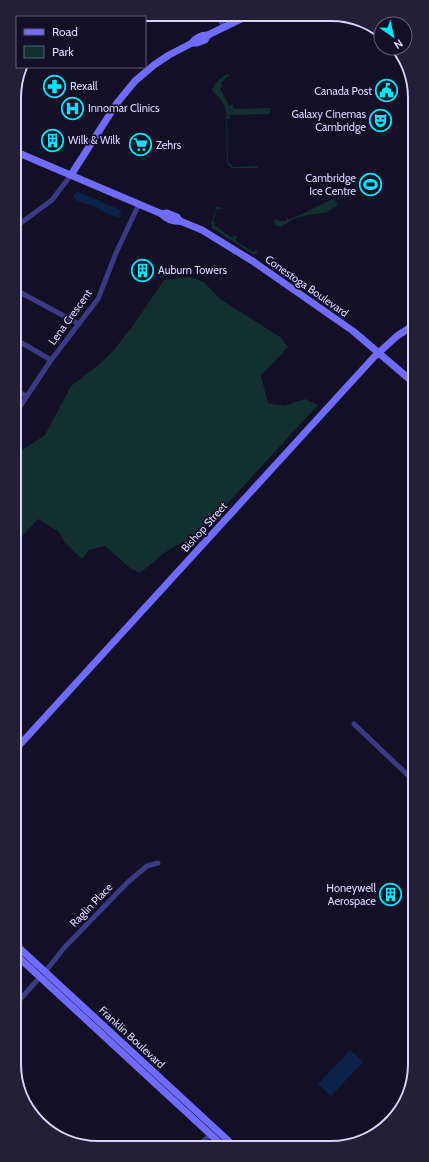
<svg xmlns="http://www.w3.org/2000/svg" width="429" height="1162" viewBox="0 0 429 1162" font-family="Cabin,sans-serif">
  <style>
    .green { fill: #12302f }
    .water { fill: #0c2248 }
    .lines { fill: none; stroke-linecap: round; stroke-linejoin: round }
    .street { stroke: #3d3a85; stroke-width: 5 }
    .secondary { stroke: #6f6bff; stroke-width: 7 }
    .labels { text-anchor: middle; dominant-baseline: central; stroke-width: 3.5; stroke-linejoin: round; paint-order: stroke }
    .poi-label { font-size: 11px; fill: #d9d4ff; stroke: #130f26; text-anchor: start }
    .street-label { font-size: 11px; fill: #d9d4ff; stroke: #130f26 }
    .rim { fill: none; stroke: #d9d4ff; stroke-width: 2 }
  </style>
  <rect width="100%" height="100%" fill="#130f26"/>
  <!-- green -->
  <g class="green">
    <path d="M228,74L230,77L228,76L221,83L223,86L220,88L229,106L233,104L234,109L270,108V114L230,115V119H227L228,163L231,164L232,167L257,166L258,168H232L227,164L226,110L222,101L212,90C214,84 222,75 228,74Z"/>
    <path d="M362,177L380,178L382,180V189L381,191L362,190L361,189L360,179Z"/>
    <path d="M335,198V201L338,205L327,212L298,217L290,221L281,227C277,227 274,224 274,221L277,218L278,221H286L287,218L289,220Z"/>
    <path d="M217,207H220L221,209H217L213,221L215,223L214,225L232,238L234,235L237,237L235,240L253,252L256,250L258,252L254,255L251,253L212,228L211,223Z"/>
    <path d="M190,277L204,282L220,299L280,337L288,347L261,376L268,403L284,406L305,399L318,405L203,530L164,553L140,573L130,568L105,546L89,550L82,559L65,543L59,532L38,519L15,544V455L45,435L71,386L96,367L113,351L132,327L164,280Z"/>
  </g>
  <!-- water -->
  <g class="water">
    <path d="M78,192L121,210L120,217C110,217 102,210 93,206C86,203 79,204 73,197L74,194Z"/>
    <path d="M350,1050L363,1062L331,1096L318,1084Z"/>
  </g>
  <g class="lines">
    <!-- street -->
    <g class="street">
      <path d="M217,15L224,27"/>
      <path d="M14,228L52,200L71,175"/>
      <path d="M14,289L79,324"/>
      <path d="M15,339L51,360"/>
      <path d="M15,390L26,396"/>
      <path d="M15,414L51,360L98,299L116,253L139,204"/>
      <path d="M354,724L414,781"/>
      <path d="M15,741L20,745"/>
      <path d="M45,972L64,948L128,882L147,866L158,863"/>
      <path d="M16,1004L40,977"/>
      <path d="M198,1146L210,1135"/>
    </g>
    <!-- secondary -->
    <g class="secondary">
      <path d="M192,43C196,37 201,35 208,35"/>
      <path d="M14,151L162,214C166,219 173,222 180,221"/>
      <path d="M71,175L117,103L135,81L154,65L169,55L192,43H197L205,40L208,35L249,15"/>
      <path d="M162,214L167,213L177,217L180,221L202,230L254,262L353,331L414,383"/>
      <path d="M15,750L374,357L397,336L414,325"/>
      <path d="M15,944L234,1146"/>
      <path d="M15,954L223,1146"/>
      <path d="M415,1018V1030"/>
    </g>
  </g>
  <!-- icons -->
  <defs>
    <symbol id="pharmacy-ring" viewBox="-11 -11 22 22"><circle r="9.5" fill="#130f26" stroke="#00e5ff" stroke-width="1.5"/><path d="M-2-6h4v4h4v4h-4v4h-4v-4h-4v-4h4Z" fill="#00e5ff"/></symbol>
    <symbol id="civic-ring" viewBox="-11 -11 22 22"><circle r="9.5" fill="#130f26" stroke="#00e5ff" stroke-width="1.5"/><path d="M-.6-6.5H3V-4.5H.6V-3L4-1V1h2V6H-6V1h2V-1L-.6-3ZM-1.2 2.5V6h2.4V2.5Z" fill="#00e5ff"/></symbol>
    <symbol id="hospital-ring" viewBox="-11 -11 22 22"><circle r="9.5" fill="#130f26" stroke="#00e5ff" stroke-width="1.5"/><path d="M-5-5h3v3.5h4V-5h3V5h-3V1.5h-4V5h-3Z" fill="#00e5ff"/></symbol>
    <symbol id="theatre-ring" viewBox="-11 -11 22 22"><circle r="9.5" fill="#130f26" stroke="#00e5ff" stroke-width="1.5"/><path d="M-5-5.5Q0-4 5-5.5V0Q5 5 0 6Q-5 5-5 0ZM-3.3-2.5H-1v1.5H-3.3ZM1-2.5H3.3v1.5H1ZM-2.8 1Q0 5.5 2.8 1Z" fill="#00e5ff"/></symbol>
    <symbol id="building-ring" viewBox="-11 -11 22 22"><circle r="9.5" fill="#130f26" stroke="#00e5ff" stroke-width="1.5"/><path d="M-4-6H4V6H1V3H-1V6H-4ZM-2.5-4.3h1.7v1.8h-1.7ZM.8-4.3h1.7v1.8H.8ZM-2.5-1h1.7V.8h-1.7ZM.8-1h1.7V.8H.8Z" fill="#00e5ff"/></symbol>
    <symbol id="supermarket-ring" viewBox="-11 -11 22 22"><circle r="9.5" fill="#130f26" stroke="#00e5ff" stroke-width="1.5"/><path d="M-6-5.5h2.5l.6 2H6L4.5 2H-2.5L-4.4-4H-6ZM-1.5 3.2a1.3 1.3 0 1 0 .1 0ZM3 3.2a1.3 1.3 0 1 0 .1 0Z" fill="#00e5ff"/></symbol>
    <symbol id="stadium-ring" viewBox="-11 -11 22 22"><circle r="9.5" fill="#130f26" stroke="#00e5ff" stroke-width="1.5"/><path d="M0-5a6.5 5 0 1 0 0 10a6.5 5 0 1 0 0-10ZM-3.5-1.8h7v3.6h-7Z" fill="#00e5ff"/></symbol>
  </defs>
  <g fill-rule="evenodd">
    <use href="#pharmacy-ring" x="42" y="74" width="25" height="25"/>
    <use href="#civic-ring" x="374" y="78" width="25" height="25"/>
    <use href="#hospital-ring" x="60" y="96" width="25" height="25"/>
    <use href="#theatre-ring" x="368" y="108" width="25" height="25"/>
    <use href="#building-ring" x="40" y="128" width="25" height="25"/>
    <use href="#supermarket-ring" x="128" y="132" width="25" height="25"/>
    <use href="#stadium-ring" x="358" y="172" width="25" height="25"/>
    <use href="#building-ring" x="130" y="258" width="25" height="25"/>
    <use href="#building-ring" x="378" y="882" width="25" height="25"/>
  </g>
  <g class="labels">
    <!-- poi labels -->
    <g class="poi-label">
      <text x="70" y="86">Rexall</text>
      <text x="372" y="91" text-anchor="end">Canada Post</text>
      <text x="88" y="108">Innomar Clinics</text>
      <text x="366" y="114" text-anchor="end">Galaxy Cinemas<tspan x="366" dy="13">Cambridge</tspan></text>
      <text x="68" y="140">Wilk &amp; Wilk</text>
      <text x="156" y="145">Zehrs</text>
      <text x="356" y="178" text-anchor="end">Cambridge<tspan x="356" dy="13">Ice Centre</tspan></text>
      <text x="158" y="270">Auburn Towers</text>
      <text x="376" y="888" text-anchor="end">Honeywell<tspan x="376" dy="13">Aerospace</tspan></text>
    </g>
    <!-- street labels -->
    <g class="street-label">
      <text transform="translate(307 286) rotate(35)">Conestoga Boulevard</text>
      <text transform="translate(70 317) rotate(-54)">Lena Crescent</text>
      <text transform="translate(204 527) rotate(-48)">Bishop Street</text>
      <text transform="translate(91 905) rotate(-46)">Raglin Place</text>
      <text transform="translate(132 1037) rotate(43)">Franklin Boulevard</text>
    </g>
  </g>
  <!-- crop -->
  <path d="M0 0H429V1162H0ZM98 21H331A77 77 0 0 1 408 98V1064A77 77 0 0 1 331 1141H98A77 77 0 0 1 21 1064V98A77 77 0 0 1 98 21Z" fill="#231f37" fill-rule="evenodd"/>
  <path class="rim" d="M98 21H331A77 77 0 0 1 408 98V1064A77 77 0 0 1 331 1141H98A77 77 0 0 1 21 1064V98A77 77 0 0 1 98 21Z"/>
  <!-- legend -->
  <rect x="16" y="16" width="130" height="52" fill="#130f26" stroke="#625e7d"/>
  <rect x="24" y="29" width="20" height="6" fill="#6f6bff" stroke="#625e7d"/>
  <text x="52" y="36" font-size="12" fill="#d9d4ff">Road</text>
  <rect x="24" y="46" width="20" height="12" fill="#12302f" stroke="#625e7d"/>
  <text x="52" y="56" font-size="12" fill="#d9d4ff">Park</text>
  <!-- north arrow -->
  <g transform="translate(393 36) rotate(146)"><circle r="19" fill="#130f26" stroke="#625e7d"/>
  <path d="M0-3L7 15L0 10L-7 15Z" fill="#00e5ff"/>
  <text y="-6" font-size="11" font-weight="bold" text-anchor="middle" fill="#d9d4ff">N</text>
  </g>
</svg>
